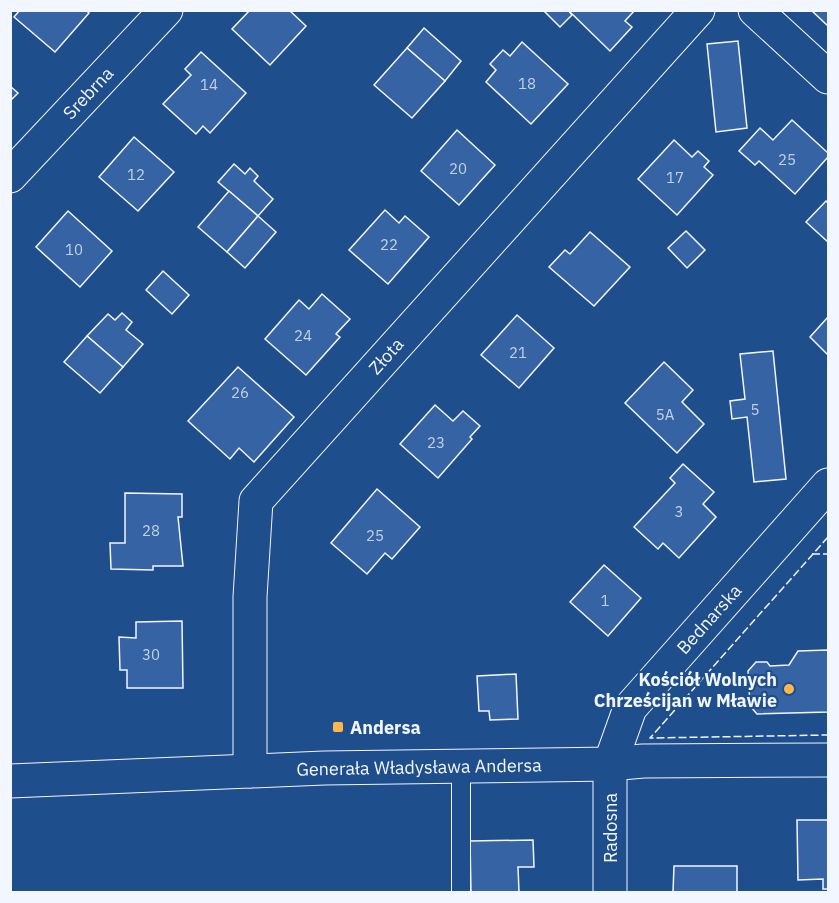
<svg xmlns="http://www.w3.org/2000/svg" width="839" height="903" viewBox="0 0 839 903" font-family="'IBM Plex Sans',sans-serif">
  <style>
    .building { fill: #3563a3; stroke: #f2f6ff; stroke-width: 1.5 }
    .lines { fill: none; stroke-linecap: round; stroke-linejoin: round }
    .service-casing { stroke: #f2f6ff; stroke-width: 20 }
    .minor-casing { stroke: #f2f6ff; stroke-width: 35 }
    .service { stroke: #1f4e8c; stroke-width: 18 }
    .minor { stroke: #1f4e8c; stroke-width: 33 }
    .fence { stroke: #f2f6ff; stroke-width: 1.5; stroke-dasharray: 8 3; stroke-linecap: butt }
    .poi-dot { fill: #ffb74d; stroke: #1f4e8c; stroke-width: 2 }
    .labels { text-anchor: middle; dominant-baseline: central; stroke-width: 4.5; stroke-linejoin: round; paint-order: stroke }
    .number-label { font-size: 15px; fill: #c3d1e8 }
    .street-label { font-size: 18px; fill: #f2f6ff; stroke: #1f4e8c }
    .poi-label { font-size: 18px; font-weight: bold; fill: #f2f6ff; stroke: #1f4e8c; text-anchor: end }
  </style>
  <rect width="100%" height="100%" fill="#1f4e8c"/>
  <!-- building -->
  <g class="building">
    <path d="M20,10H86L89,13L55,52L14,17Z"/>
    <path d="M250,10H289L306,26L270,65L232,29Z"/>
    <path d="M543,10H568L572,15L560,27Z"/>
    <path d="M568,10H635L625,21L632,27L610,51Z"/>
    <path d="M811,10H828V26Z"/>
    <path d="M424,28L461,61L445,81L407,48Z"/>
    <path d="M738,41L747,128L716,132L707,44Z"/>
    <path d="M522,42L568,84L531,124L486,82L496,70L490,64L503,50L510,56Z"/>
    <path d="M407,48L445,81L412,118L374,85Z"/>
    <path d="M201,52L246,93L210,133L203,126L196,134L163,104L191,75L185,69Z"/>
    <path d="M10,86L18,93L10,101Z"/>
    <path d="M792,120L828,153V157L795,194L759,161L755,165L739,151L760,128L773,140Z"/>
    <path d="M457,130L495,165L459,205L421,171Z"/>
    <path d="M134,137L174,172L138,211L99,177Z"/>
    <path d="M674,140L692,157L698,151L709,161L704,167L713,175L677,215L638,179Z"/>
    <path d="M234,164L245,174L250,168L258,176L254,181L273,199L258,216L218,182Z"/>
    <path d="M229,191L258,216L227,252L198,227Z"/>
    <path d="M826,201L828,203V242L806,222Z"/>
    <path d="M385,210L399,223L405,216L429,237L388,284L349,250Z"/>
    <path d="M68,211L112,251L80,287L36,247Z"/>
    <path d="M258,216L276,232L245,268L227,252Z"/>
    <path d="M686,231L705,250L687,268L668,248Z"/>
    <path d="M590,232L630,267L594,306L549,267L565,250L570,254Z"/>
    <path d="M163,271L189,295L172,314L146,290Z"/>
    <path d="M322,294L350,319L336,334L340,337L306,375L265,339L299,300L309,309Z"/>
    <path d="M122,313L132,322L126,330L143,344L123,367L87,336L108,314L115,320Z"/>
    <path d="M517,315L554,348L519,388L481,355Z"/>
    <path d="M828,317V355L810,337Z"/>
    <path d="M87,336L123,367L100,393L64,362Z"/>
    <path d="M773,351L786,479L754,482L747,417L732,419L730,401L745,399L740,354Z"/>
    <path d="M664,362L693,390L682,402L704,424L677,453L625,403Z"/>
    <path d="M238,367L294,417L254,462L239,448L230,459L188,421Z"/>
    <path d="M435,405L453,421L463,411L480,426L470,437L472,439L438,478L400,444Z"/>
    <path d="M683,464L714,492L703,504L716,517L679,558L663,543L658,549L634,527L675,483L670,478Z"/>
    <path d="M377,489L420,527L392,559L385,553L367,574L331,543Z"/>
    <path d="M125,493L182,494V517H178L183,566H153V570L111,569L110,543H125Z"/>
    <path d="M604,565L641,598L608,636L570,602Z"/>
    <path d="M182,621L183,688H127V670H120L119,637L136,638V622Z"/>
    <path d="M828,650V712L757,714L750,706L748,671L756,662H767L770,666L789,665L798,651Z"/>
    <path d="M516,674L518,719L490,720L489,711H479L477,676Z"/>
    <path d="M797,820H828V889H823V879L798,880Z"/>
    <path d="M533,840L534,867H518L519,892H471L470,841Z"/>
    <path d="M674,866H737V892H673Z"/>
  </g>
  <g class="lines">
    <defs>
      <path id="service" d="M461,765V892"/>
      <g id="minor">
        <path d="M755,10L828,77"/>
        <path d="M10,176L166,10"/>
        <path d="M250,771V597L256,501L698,10"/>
        <path d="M10,781L324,768L610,764L643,761L828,760"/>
        <path d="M610,892V764L630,708L828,485"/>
      </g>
    </defs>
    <!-- service casing -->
    <use href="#service" class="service-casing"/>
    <!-- minor casing -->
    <use href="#minor" class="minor-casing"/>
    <!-- service -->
    <use href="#service" class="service"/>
    <!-- minor -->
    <use href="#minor" class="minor"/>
    <!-- fence -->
    <g class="fence">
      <path d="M828,537L650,738L828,735"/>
      <path d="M812,554H828"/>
    </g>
  </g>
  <!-- markers -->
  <g class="poi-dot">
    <circle cx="789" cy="689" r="6"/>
    <rect x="332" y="721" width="12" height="12" rx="3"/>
  </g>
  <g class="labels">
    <!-- number labels -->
    <g class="number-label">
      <text x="527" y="83">18</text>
      <text x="209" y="84">14</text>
      <text x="787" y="159">25</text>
      <text x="458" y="168">20</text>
      <text x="136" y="174">12</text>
      <text x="675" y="177">17</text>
      <text x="389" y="244">22</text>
      <text x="74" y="249">10</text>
      <text x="303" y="335">24</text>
      <text x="518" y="352">21</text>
      <text x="240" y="392">26</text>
      <text x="755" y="409">5</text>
      <text x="665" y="414">5A</text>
      <text x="436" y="442">23</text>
      <text x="679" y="511">3</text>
      <text x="151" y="530">28</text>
      <text x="375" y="535">25</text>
      <text x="605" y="600">1</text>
      <text x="151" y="654">30</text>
    </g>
    <!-- street labels -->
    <g class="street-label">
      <text transform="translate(88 93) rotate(-47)">Srebrna</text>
      <text transform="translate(386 356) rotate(-48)">Złota</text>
      <text transform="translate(709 619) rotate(-48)">Bednarska</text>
      <text transform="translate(419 767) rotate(-1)">Generała Władysława Andersa</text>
      <text transform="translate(610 828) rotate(-90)">Radosna</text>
    </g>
    <!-- poi labels -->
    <g class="poi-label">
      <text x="777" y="679">Kościół Wolnych<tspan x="777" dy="21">Chrześcijan w Mławie</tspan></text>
      <text x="350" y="727" text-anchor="start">Andersa</text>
    </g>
  </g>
  <!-- border -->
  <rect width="839" height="903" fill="none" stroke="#f2f6ff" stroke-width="24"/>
</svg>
